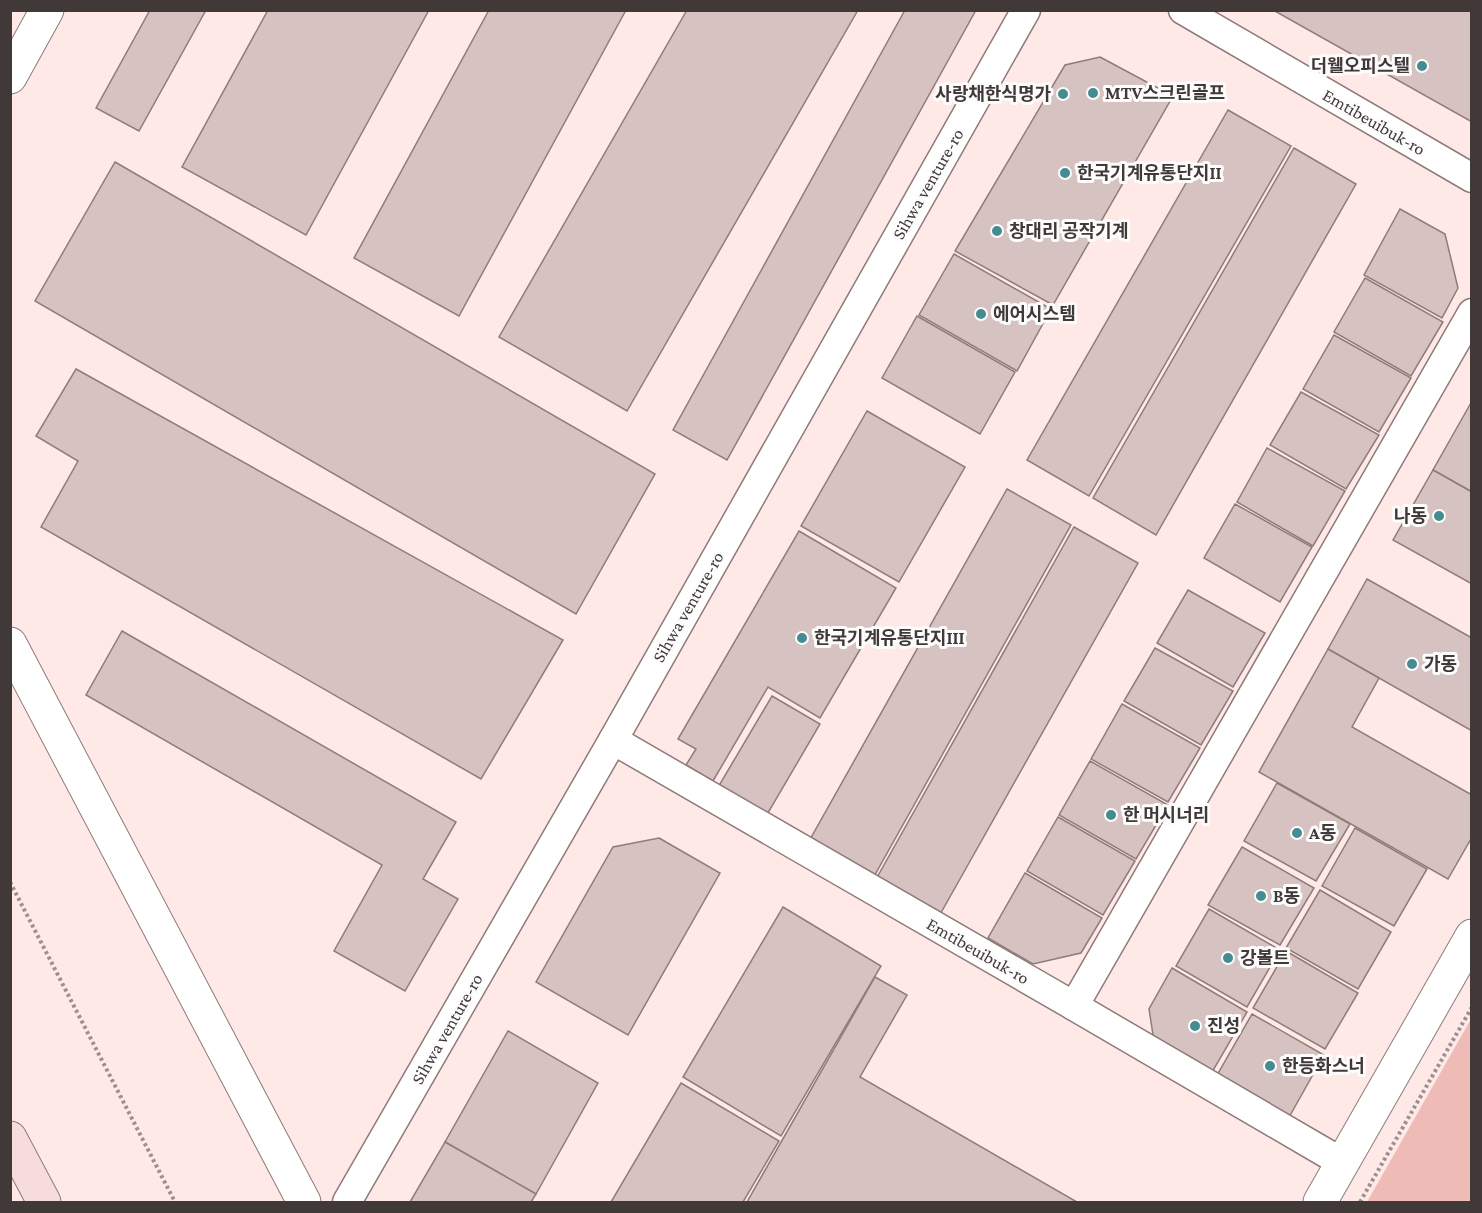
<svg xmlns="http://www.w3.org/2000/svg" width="1482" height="1213" viewBox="0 0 1482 1213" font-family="'Crimson Pro','Noto Sans KR',serif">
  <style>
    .green { fill: #efbbb7 }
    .building { fill: #d6c2c0; stroke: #8f7c7a; stroke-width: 1.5 }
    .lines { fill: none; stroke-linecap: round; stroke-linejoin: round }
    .minor-casing { stroke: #8e7b79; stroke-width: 31 }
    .tertiary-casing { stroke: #8e7b79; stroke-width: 35 }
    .secondary-casing { stroke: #8e7b79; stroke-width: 35 }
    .path { stroke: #9e8f8e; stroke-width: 4; stroke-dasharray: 3 3; stroke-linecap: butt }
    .minor { stroke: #fff; stroke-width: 28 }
    .tertiary { stroke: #fff; stroke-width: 33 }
    .secondary { stroke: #f6dddb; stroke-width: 33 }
    .poi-dot { fill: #448b92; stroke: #fcfcfc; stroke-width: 2 }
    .labels { text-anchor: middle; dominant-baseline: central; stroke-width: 6; stroke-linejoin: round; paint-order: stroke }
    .poi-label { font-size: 18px; font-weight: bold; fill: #413938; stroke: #fcfcfc; text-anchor: start }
    .street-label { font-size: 18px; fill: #413938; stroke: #fcfcfc }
  </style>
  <rect width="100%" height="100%" fill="#fee9e7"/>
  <!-- green -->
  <path class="green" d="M1471,1019V1202H1367Z"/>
  <!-- building -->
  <g class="building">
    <path d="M150,10H206L139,131L96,108Z"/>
    <path d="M268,10H429L306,235L182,167Z"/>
    <path d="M489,10H626L459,316L354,258Z"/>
    <path d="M687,10H858L627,411L499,337Z"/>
    <path d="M905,10H976L727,460L673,430Z"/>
    <path d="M1273,10H1472V122Z"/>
    <path d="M1100,57L1173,96L1053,305L955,251L1065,65Z"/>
    <path d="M1228,110L1291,146L1089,496L1027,460Z"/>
    <path d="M1294,148L1356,184L1156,535L1093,498Z"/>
    <path d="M115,162L655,474L576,614L35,301Z"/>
    <path d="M1400,209L1445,234L1458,288L1442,318L1364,275Z"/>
    <path d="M954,254L1051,309L1017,371L919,315Z"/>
    <path d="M1365,278L1443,322L1411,376L1334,332Z"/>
    <path d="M917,316L1015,372L980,434L882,378Z"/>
    <path d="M1334,335L1411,378L1379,432L1303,389Z"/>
    <path d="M76,369L563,640L481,779L41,527L78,461L36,436Z"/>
    <path d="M1301,392L1379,435L1346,489L1270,445Z"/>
    <path d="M1472,401V492L1433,470Z"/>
    <path d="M867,411L965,467L899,582L801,526Z"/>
    <path d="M1267,448L1345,491L1313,546L1237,502Z"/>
    <path d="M1433,470L1472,492V584L1393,540Z"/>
    <path d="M1007,489L1071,525L872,880L808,843Z"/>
    <path d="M1235,504L1312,547L1280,602L1204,558Z"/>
    <path d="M1074,527L1138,563L938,918L875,881Z"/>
    <path d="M799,531L896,588L820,718L768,687L713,781L686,765L696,749L678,739Z"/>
    <path d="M1367,579L1472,638V731L1328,649Z"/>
    <path d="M1188,590L1265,633L1233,687L1157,643Z"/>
    <path d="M122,631L456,822L423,879L458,899L405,991L334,951L382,865L86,695Z"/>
    <path d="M1155,648L1233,691L1201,745L1124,701Z"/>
    <path d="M1328,649L1379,678L1352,727L1472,795V837L1448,879L1259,772Z"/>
    <path d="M772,696L820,724L765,818L717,789Z"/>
    <path d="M1122,704L1200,748L1168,802L1091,759Z"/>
    <path d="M1090,761L1168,805L1136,859L1059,815Z"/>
    <path d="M1277,783L1350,824L1316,881L1244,841Z"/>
    <path d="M1058,817L1135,861L1103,915L1027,871Z"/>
    <path d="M1355,828L1427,869L1394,926L1322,886Z"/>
    <path d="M659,838L720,873L628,1035L536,982L613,847Z"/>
    <path d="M1242,847L1314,888L1280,945L1208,905Z"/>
    <path d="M1025,873L1102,918L1081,953L1033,964L988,938Z"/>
    <path d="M1320,890L1391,932L1358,989L1286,948Z"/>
    <path d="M783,907L881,966L781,1136L683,1077Z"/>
    <path d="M1209,909L1280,950L1247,1007L1176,966Z"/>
    <path d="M1286,951L1358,993L1325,1049L1253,1008Z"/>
    <path d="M1172,968L1247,1012L1211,1074L1154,1041L1149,1009Z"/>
    <path d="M875,977L907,995L860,1077L1077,1202H747Z"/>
    <path d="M1252,1014L1324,1055L1288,1119L1216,1077Z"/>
    <path d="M508,1031L598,1083L536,1194L445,1142Z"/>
    <path d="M681,1083L779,1141L743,1202H611Z"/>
    <path d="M445,1142L536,1194L531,1202H410Z"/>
  </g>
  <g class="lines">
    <defs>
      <g id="minor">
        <path d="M1183,10L1472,178"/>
        <path d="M613,740L1074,1006L1343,1163"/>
        <path d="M1074,1006L1472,313"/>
        <path d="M347,1202L613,740L1026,10"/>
      </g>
      <g id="tertiary">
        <path d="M10,77L47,10"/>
        <path d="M10,644L304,1202"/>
        <path d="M1320,1202L1472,936"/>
      </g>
      <path id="secondary" d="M10,1138L44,1202"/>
    </defs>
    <!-- minor casing -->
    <use href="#minor" class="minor-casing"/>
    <!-- tertiary casing -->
    <use href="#tertiary" class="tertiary-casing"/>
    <!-- secondary casing -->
    <use href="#secondary" class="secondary-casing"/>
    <!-- path -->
    <g class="path">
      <path d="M10,882L175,1202"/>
      <path d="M1360,1202L1472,1007"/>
    </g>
    <!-- minor -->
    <use href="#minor" class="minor"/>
    <!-- tertiary -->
    <use href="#tertiary" class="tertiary"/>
    <!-- secondary -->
    <use href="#secondary" class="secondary"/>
  </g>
  <!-- markers -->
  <g class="poi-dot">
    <circle cx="1422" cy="66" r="6"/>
    <circle cx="1093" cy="93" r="6"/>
    <circle cx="1063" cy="94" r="6"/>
    <circle cx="1065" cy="173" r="6"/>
    <circle cx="997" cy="231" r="6"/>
    <circle cx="981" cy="314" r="6"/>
    <circle cx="1439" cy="516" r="6"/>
    <circle cx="802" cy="638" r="6"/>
    <circle cx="1412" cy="664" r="6"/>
    <circle cx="1111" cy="815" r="6"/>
    <circle cx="1297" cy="833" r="6"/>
    <circle cx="1261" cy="896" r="6"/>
    <circle cx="1228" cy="958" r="6"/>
    <circle cx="1195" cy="1026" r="6"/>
    <circle cx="1270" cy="1066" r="6"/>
  </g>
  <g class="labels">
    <!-- poi labels -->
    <g class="poi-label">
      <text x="1410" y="66" text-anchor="end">더웰오피스텔</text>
      <text x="1105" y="93">MTV스크린골프</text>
      <text x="1051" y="94" text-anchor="end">사랑채한식명가</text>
      <text x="1077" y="173">한국기계유통단지II</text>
      <text x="1009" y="231">창대리 공작기계</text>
      <text x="993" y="314">에어시스템</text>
      <text x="1427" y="516" text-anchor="end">나동</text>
      <text x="814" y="638">한국기계유통단지III</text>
      <text x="1424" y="664">가동</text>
      <text x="1123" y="815">한 머시너리</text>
      <text x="1309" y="833">A동</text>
      <text x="1273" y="896">B동</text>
      <text x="1240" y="958">강볼트</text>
      <text x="1207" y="1026">진성</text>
      <text x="1282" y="1066">한등화스너</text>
    </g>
    <!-- street labels -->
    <g class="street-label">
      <text transform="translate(1374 122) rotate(30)">Emtibeuibuk-ro</text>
      <text transform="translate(928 184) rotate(-60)">Sihwa venture-ro</text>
      <text transform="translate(688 607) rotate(-60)">Sihwa venture-ro</text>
      <text transform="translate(978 951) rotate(30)">Emtibeuibuk-ro</text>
      <text transform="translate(447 1029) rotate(-60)">Sihwa venture-ro</text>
    </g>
  </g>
  <!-- border -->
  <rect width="1482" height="1213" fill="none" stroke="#413938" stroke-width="24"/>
</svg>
